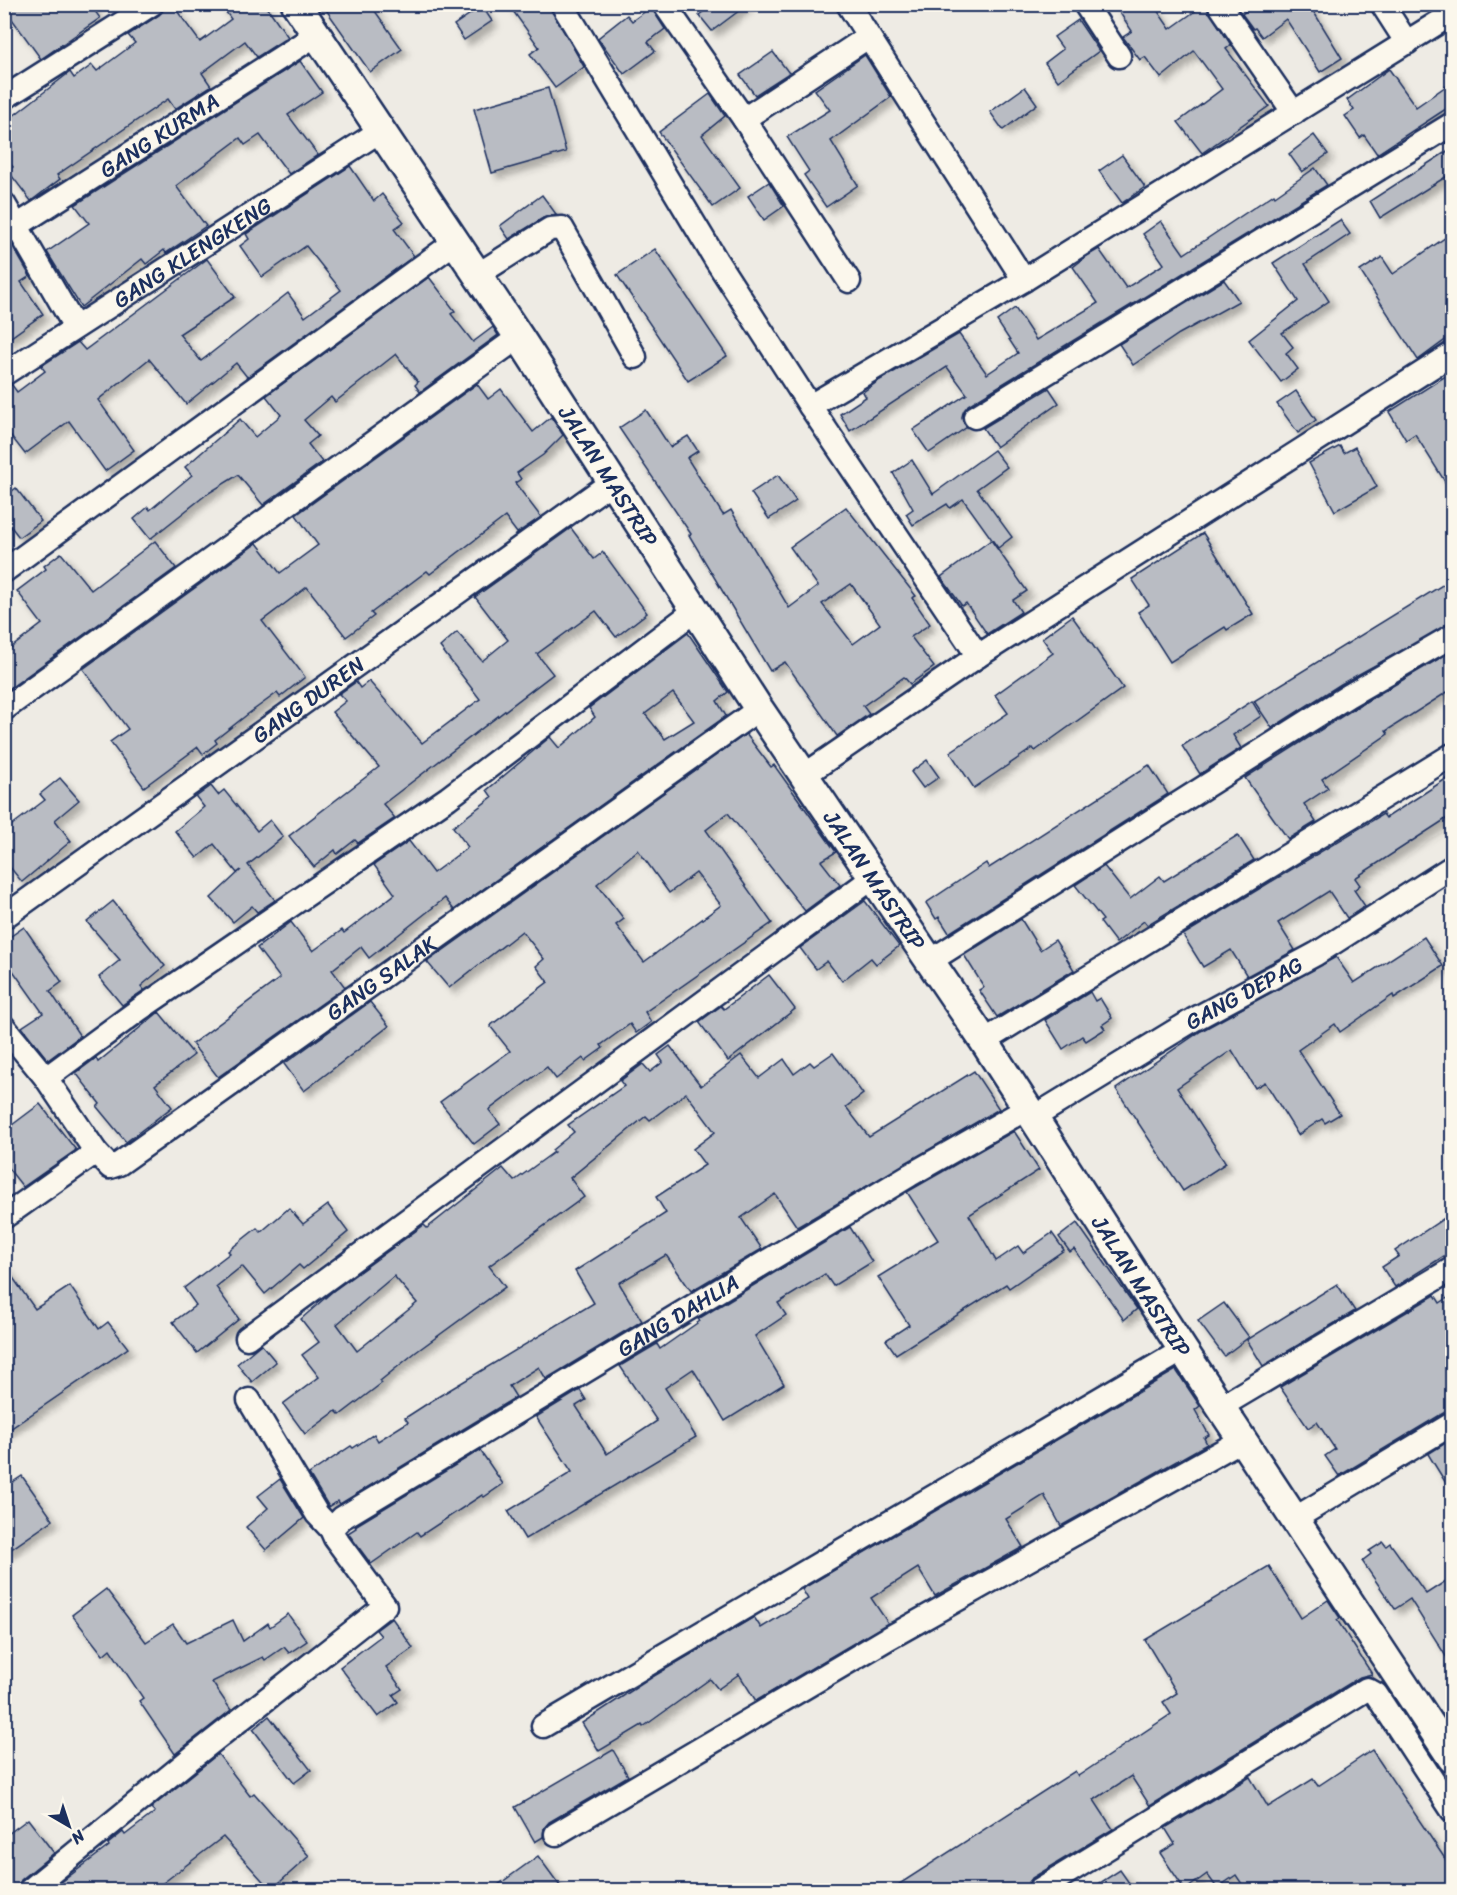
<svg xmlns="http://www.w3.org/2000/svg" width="1457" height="1895" viewBox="0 0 1457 1895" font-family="Sriracha,sans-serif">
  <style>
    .building { fill: #b9bcc3; stroke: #1b2f5e; stroke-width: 1.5; fill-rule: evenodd; filter: url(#shadow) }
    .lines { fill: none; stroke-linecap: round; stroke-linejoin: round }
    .minor-casing { stroke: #1b2f5e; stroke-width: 27 }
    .major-casing { stroke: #1b2f5e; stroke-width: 33 }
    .minor { stroke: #fbf7ec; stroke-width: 22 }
    .major { stroke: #fbf7ec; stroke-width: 28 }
    .labels { text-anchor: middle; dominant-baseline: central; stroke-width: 5; stroke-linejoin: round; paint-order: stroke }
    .street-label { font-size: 22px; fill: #1b2f5e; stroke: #fbf7ec }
  </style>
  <defs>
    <filter id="shadow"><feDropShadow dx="5.5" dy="5.5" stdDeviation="3" flood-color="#0004"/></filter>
  </defs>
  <rect width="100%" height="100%" fill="#eeebe4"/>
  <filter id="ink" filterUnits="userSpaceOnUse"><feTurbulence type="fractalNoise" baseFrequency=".0167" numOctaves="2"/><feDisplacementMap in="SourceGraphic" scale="12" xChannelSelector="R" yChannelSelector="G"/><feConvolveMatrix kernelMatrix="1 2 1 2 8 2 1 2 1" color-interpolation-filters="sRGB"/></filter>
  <g filter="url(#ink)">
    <!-- building -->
    <g class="building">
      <path d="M4,4H90L100,18L41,59L4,8Z"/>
      <path d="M168,4H172L200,42L231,19L220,4H265L288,37L257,57L245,41L202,73L211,86L175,109L168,99L57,175L60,179L31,201L8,171L13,167L4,157V123L70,72L74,78L92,65L97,71L135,43L128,35L159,15Z"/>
      <path d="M322,4H370L402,49L370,72Z"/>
      <path d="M508,4H549L584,67L555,88L530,54L539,47Z"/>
      <path d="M699,4H748L712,31L699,15L704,11Z"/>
      <path d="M1114,4H1153L1170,29L1205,4L1231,45L1226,49L1269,106L1202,153L1178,122L1222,89L1194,51L1161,78L1145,57L1140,60L1123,37L1132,31Z"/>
      <path d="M1255,4H1309L1342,58L1320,72L1286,19L1262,37L1255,28L1253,29L1242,14Z"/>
      <path d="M482,6L492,21L464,40L454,25Z"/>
      <path d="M651,7L665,29L648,42L655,51L624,74L598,38L627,15L632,21Z"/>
      <path d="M1078,20L1099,51L1058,81L1045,63L1063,49L1054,37Z"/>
      <path d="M773,52L789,73L755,95L740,75Z"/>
      <path d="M865,55L891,97L831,141L858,185L826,207L804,175L809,171L787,137L830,110L815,90Z"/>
      <path d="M300,61L322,92L288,115L318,155L289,174L260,135L245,145L240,138L176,186L206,226L166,253L164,250L146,264L142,259L81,307L47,252L89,223L75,205Z"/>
      <path d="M1389,69L1416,107L1452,82V105L1377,154L1364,135L1360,138L1345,116L1354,110L1347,100Z"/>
      <path d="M1025,87L1037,104L1003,130L990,112Z"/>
      <path d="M548,88L566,152L492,173L474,109Z"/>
      <path d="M710,94L725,116L702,135L740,188L713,207L659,132Z"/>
      <path d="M1314,135L1328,154L1302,172L1289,154Z"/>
      <path d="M1452,148V173L1380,218L1370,201Z"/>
      <path d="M1122,155L1145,187L1122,203L1099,171Z"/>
      <path d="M350,166L374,201L382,194L404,222L394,229L414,256L247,377L236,363L186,404L149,359L98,400L134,450L105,471L69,421L25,454L4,427V387L12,385L17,392L45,371L41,366L78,342L85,350L207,259L235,297L179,334L201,361L288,293L305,317L341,290L306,246L262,277L240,246L249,239L246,234Z"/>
      <path d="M1315,168L1327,185L968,405L962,417L967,427L929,453L913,430L967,394L947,367L850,431L840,414L866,397L863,392L880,380L959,334L987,374L1018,353L997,321L1015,308L1036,340L1098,303L1073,267L1087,256L1099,249L1126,288L1164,264L1143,234L1161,221L1184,254L1274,194L1275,196Z"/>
      <path d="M769,182L784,206L764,220L748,196Z"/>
      <path d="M542,195L556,214L543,218L509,239L500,226Z"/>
      <path d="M1340,220L1350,234L1305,264L1329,301L1282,333L1293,347L1286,353L1298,369L1281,382L1249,340L1298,301L1273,263Z"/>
      <path d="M1452,233V335L1418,360L1360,271L1382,257L1393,274Z"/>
      <path d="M12,245L30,276L21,282L43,314L4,342V247Z"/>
      <path d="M655,249L727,356L688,381L617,275Z"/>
      <path d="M429,277L455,311L451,314L473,342L493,327L498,335L420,392L415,385L418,382L396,354L335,402L331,397L304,420L318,436L308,444L322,462L263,505L238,475L207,494L150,539L134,519L148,507L150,510L192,475L185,467L240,419L255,437L281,415L266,396Z"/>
      <path d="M1224,280L1239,301L1179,334L1133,365L1119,344Z"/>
      <path d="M1452,372V493L1415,434L1406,440L1389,412Z"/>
      <path d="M477,384L488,399L501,389L533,432L551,417L563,435L543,455L517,473L521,479L515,483L541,517L517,533L505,517L430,574L427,571L371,613L374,616L346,637L307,587L262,621L305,677L280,697L277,693L248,714L215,740L217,743L203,754L198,747L144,787L110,742L128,729L83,669L257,543L280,573L318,545L296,515Z"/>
      <path d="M1049,388L1059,403L996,447L983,428Z"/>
      <path d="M1296,391L1316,420L1298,433L1277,404Z"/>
      <path d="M646,410L670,447L688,436L698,451L687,458L723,515L731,510L789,608L818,586L790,547L846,507L916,596L912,598L930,624L911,637L934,667L910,684L904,677L863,706L869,714L837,736L785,662L770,671L689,535L691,534L619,428ZM851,584L880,624L853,644L822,604Z"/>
      <path d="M1340,446L1344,453L1355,447L1377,487L1335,511L1309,463Z"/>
      <path d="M994,450L1007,467L977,489L1012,537L998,548L963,499L950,508L947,504L913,525L906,514L913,509L893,473L912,460L933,494Z"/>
      <path d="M778,475L796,501L769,519L751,493Z"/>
      <path d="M16,488L41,521L19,537L4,518V497Z"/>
      <path d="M571,528L594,559L603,552L647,613L616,637L596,611L537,654L553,674L383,804L395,818L358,843L355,840L337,854L335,850L314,867L289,836L379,767L332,712L346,701L339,694L356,682L360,688L369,681L422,743L480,699L440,647L457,632L482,661L508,640L475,597Z"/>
      <path d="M1203,533L1253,614L1227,630L1225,627L1170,662L1138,612L1149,605L1132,579Z"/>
      <path d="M991,540L1027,591L1013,600L1021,612L987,634L966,603L962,606L941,577Z"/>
      <path d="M155,541L176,568L6,691L4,653L42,624L17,591L46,569L44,566L61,553L91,590Z"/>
      <path d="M1452,579V623L1341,684L1272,728L1254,701Z"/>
      <path d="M1072,616L1123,688L1035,751L1033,748L974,788L950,752L1008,713L995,695L1053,653L1042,638Z"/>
      <path d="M688,633L728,692L717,701L726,716L454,910L445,898L369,958L361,947L332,970L345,987L218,1077L192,1044L280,978L257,948L291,922L313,951L342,930L344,933L395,894L374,865L409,841L433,873L468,847L453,827L492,797L487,790L550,737L559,748L595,717L589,708ZM673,693L694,721L665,739L645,714Z"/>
      <path d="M1452,651V689L1386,731L1388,734L1322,779L1328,788L1304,804L1316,822L1288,839L1245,778L1355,708Z"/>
      <path d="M1252,701L1261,716L1233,735L1241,748L1200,774L1182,746Z"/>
      <path d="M746,734L771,767L774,765L836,852L821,861L840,885L805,911L728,813L706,830L772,923L645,1012L651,1022L636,1033L630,1024L601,1045L603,1048L585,1061L583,1058L556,1079L547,1067L489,1110L500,1124L474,1144L440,1102L510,1051L490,1026L548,982L536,966L544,959L522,931L449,988L427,962ZM638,850L669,893L696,873L721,905L644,962L616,925L624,919L597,884Z"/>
      <path d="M927,760L939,777L923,788L911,772Z"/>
      <path d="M1149,765L1168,794L949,933L939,917L936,919L926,903L986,863L989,868Z"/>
      <path d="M1452,775V815L1355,878L1360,885L1354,890L1365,906L1347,918L1329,891L1278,923L1295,950L1247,976L1231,950L1203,967L1183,935L1383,814L1386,818Z"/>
      <path d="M60,778L79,800L55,820L71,841L22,882L4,860V831L45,800L40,794Z"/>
      <path d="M211,786L218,795L224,790L257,831L270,820L283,837L248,865L275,900L257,912L252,906L233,922L211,898L241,870L237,873L214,844L197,858L175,831L204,807L196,797Z"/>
      <path d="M1238,835L1254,860L1147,925L1144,921L1116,943L1100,922L1103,920L1075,885L1104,866L1130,899L1160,876L1164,881Z"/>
      <path d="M113,901L165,966L141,986L144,990L122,1005L99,977L120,960L87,922Z"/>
      <path d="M865,901L899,946L876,964L871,958L842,981L827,961L816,969L800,948Z"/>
      <path d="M1021,919L1040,950L1055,940L1074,970L997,1017L979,990L984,987L964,955Z"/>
      <path d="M24,927L62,982L50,991L80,1036L48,1060L22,1027L43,1013L4,958V941Z"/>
      <path d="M1424,937L1443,966L1394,998L1393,995L1340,1032L1335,1024L1298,1050L1340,1114L1325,1123L1322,1119L1298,1135L1265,1082L1255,1088L1232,1050L1177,1088L1226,1163L1183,1191L1116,1089L1201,1031L1336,957L1354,983Z"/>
      <path d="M769,975L795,1009L728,1061L699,1022L721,1006L724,1009Z"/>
      <path d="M1090,992L1095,1001L1100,998L1112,1018L1102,1025L1105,1029L1086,1041L1082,1036L1063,1049L1045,1020Z"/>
      <path d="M370,1002L389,1026L304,1091L284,1064Z"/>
      <path d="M159,1012L194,1055L155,1085L172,1107L126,1142L97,1107L100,1104L76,1073L96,1058L98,1062Z"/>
      <path d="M670,1046L701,1086L741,1055L759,1078L784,1059L794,1074L810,1062L814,1066L833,1053L863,1094L846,1107L869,1137L974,1071L999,1109L797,1227L775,1194L741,1218L762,1249L691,1291L666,1255L619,1283L642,1321L546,1379L539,1367L509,1386L516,1397L340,1504L338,1501L329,1507L309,1474L351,1446L353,1448L374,1434L378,1441L408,1422L405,1418L436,1398L594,1303L575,1271L666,1213L656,1197L705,1165L693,1149L715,1132L686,1093L650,1120L646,1116L570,1178L584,1197L489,1266L505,1287L416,1352L380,1381L382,1383L340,1415L336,1411L305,1434L283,1404L319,1377L302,1355L319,1342L301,1319L333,1291L424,1225L427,1228L503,1168L514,1181L554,1152L552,1150L574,1132L568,1125L624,1086L620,1081L643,1064L650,1072L663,1062L658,1055ZM394,1276L417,1303L357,1351L337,1324Z"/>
      <path d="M40,1104L76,1150L23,1187L4,1163V1131Z"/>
      <path d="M1014,1131L1039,1170L969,1215L996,1261L1018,1246L1023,1253L1052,1233L1064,1250L1009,1288L1006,1284L896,1354L886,1340L909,1325L878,1277L938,1240L907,1192Z"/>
      <path d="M328,1205L348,1232L303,1269L299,1265L265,1294L242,1266L216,1287L239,1319L197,1353L173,1322L196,1305L184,1288L230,1253L228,1251L257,1228L261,1232L289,1208L303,1224Z"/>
      <path d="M1452,1213V1251L1395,1287L1382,1267L1399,1256L1395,1251Z"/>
      <path d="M1077,1223L1137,1309L1124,1320L1074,1249L1070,1252L1059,1237Z"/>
      <path d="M850,1227L872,1262L833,1286L825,1274L778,1303L786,1315L755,1336L784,1384L725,1421L693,1369L665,1388L696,1437L525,1539L508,1511L572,1472L536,1417L580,1390L586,1400L576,1406L607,1454L657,1421L620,1366L657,1344L660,1349L700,1321L698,1319Z"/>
      <path d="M4,1265L35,1309L70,1286L99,1329L108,1322L128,1348L4,1433Z"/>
      <path d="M1337,1284L1355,1311L1263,1366L1247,1340Z"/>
      <path d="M1435,1295L1440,1303L1452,1295V1411L1445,1412L1339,1476L1325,1456L1335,1449L1317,1422L1308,1428L1280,1387Z"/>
      <path d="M1224,1303L1249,1337L1224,1356L1198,1321Z"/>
      <path d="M261,1344L276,1362L252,1382L237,1364Z"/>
      <path d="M1176,1370L1200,1406L1195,1410L1209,1435L1204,1438L1207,1444L1061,1526L1044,1495L1006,1519L1023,1547L935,1596L918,1568L871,1598L888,1623L756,1701L739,1674L718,1689L710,1679L643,1727L642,1725L599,1751L582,1723L654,1676L754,1617L761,1628L808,1599L802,1589Z"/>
      <path d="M1452,1439V1493L1428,1454Z"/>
      <path d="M480,1450L503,1484L484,1497L482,1495L420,1536L417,1532L371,1564L348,1533L356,1528L355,1526Z"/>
      <path d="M22,1476L53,1520L4,1554V1488Z"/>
      <path d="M280,1479L304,1518L266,1550L246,1527L268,1508L258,1496Z"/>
      <path d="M1383,1542L1386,1546L1390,1543L1426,1594L1452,1577V1666L1410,1599L1395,1609L1362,1561L1371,1554L1369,1551Z"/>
      <path d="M1269,1566L1301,1618L1328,1600L1340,1618L1337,1620L1372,1674L1360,1677L1150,1806L1131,1776L1094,1800L1113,1829L1032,1878L1025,1890H890L1075,1771L1078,1776L1171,1714L1163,1702L1177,1693L1145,1640Z"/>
      <path d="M106,1589L146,1642L173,1624L186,1643L233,1620L243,1641L268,1623L270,1627L288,1614L307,1641L289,1653L284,1647L265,1660L263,1657L212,1682L231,1710L175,1754L139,1701L143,1698L110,1649L103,1655L72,1615Z"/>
      <path d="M392,1618L413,1648L386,1667L402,1689L393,1695L398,1702L378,1717L340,1667L381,1636L376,1630Z"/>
      <path d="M269,1716L311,1770L294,1783L253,1729Z"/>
      <path d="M613,1750L628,1776L549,1822L544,1828L543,1837L535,1842L515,1807Z"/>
      <path d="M1372,1750L1452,1869V1886L1446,1890H1246L1236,1875L1217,1888L1207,1874L1185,1890L1160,1853L1175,1844L1165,1828L1250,1777L1268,1807L1313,1779L1318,1786Z"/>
      <path d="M218,1754L250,1796L254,1793L309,1856L271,1890L223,1837L163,1883L169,1890H51L109,1846L108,1844L123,1832L125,1835L155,1812L151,1808Z"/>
      <path d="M28,1819L54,1853L21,1880L17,1890H4V1837Z"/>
      <path d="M538,1856L563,1890H491Z"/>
      <path d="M1120,1870L1134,1890H1089Z"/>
    </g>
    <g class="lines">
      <defs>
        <g id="minor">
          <path d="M562,4L716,260L810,406"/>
          <path d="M664,4L744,119L868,37"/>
          <path d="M848,4L1024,280"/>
          <path d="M1085,4L1119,56"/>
          <path d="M1219,4L1294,113"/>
          <path d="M1382,4L1407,43"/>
          <path d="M4,98L152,4"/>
          <path d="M744,119L849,281"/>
          <path d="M4,204L75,327"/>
          <path id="s1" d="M4,234L316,35"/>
          <path d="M477,275L550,229L562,228L635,357"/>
          <path id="s2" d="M4,374L380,131"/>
          <path d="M975,417L1452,124"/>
          <path d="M4,571L455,242"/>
          <path d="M978,656L810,406L1024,280L1452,14"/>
          <path d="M4,709L519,337"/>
          <path d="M806,774L978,656L1452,354"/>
          <path id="s3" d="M4,917L612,482"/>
          <path d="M930,961L1348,696L1452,636"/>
          <path id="s4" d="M4,1027L46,1078L96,1152L110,1167L119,1164L759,709"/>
          <path d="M984,1041L1452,755"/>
          <path d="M46,1078L140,1009L448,798L697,609"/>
          <path id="s5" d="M1034,1117L1193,1020L1316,954L1452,867"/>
          <path d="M4,1217L96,1152"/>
          <path d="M247,1338L874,877"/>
          <path d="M1220,1407L1452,1269"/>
          <path d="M1294,1519L1452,1424"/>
          <path id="s6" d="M331,1529L342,1518L910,1175L1028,1108"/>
          <path d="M543,1726L1183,1350"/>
          <path d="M556,1834L887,1639L1242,1440"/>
          <path d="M30,1890L194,1756L385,1606L335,1538L331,1529L317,1514L249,1400"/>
          <path d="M1039,1890L1367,1689L1376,1694L1452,1810"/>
        </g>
        <g id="major">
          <path id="s7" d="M296,4L519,337L759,709L984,1041L1183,1350L1452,1758"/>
        </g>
      </defs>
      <!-- minor casing -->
      <use href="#minor" class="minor-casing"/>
      <!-- major casing -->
      <use href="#major" class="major-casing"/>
      <!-- minor -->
      <use href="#minor" class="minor"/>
      <!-- major -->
      <use href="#major" class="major"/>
    </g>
  </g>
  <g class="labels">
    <!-- street labels -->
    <g class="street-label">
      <text stroke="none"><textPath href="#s1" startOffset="184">GANG KURMA</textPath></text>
      <text stroke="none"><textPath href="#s2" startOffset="224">GANG KLENGKENG</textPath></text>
      <text stroke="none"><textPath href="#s7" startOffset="566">JALAN MASTRIP</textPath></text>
      <text stroke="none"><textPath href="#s3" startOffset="374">GANG DUREN</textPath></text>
      <text stroke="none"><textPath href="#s7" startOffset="1050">JALAN MASTRIP</textPath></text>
      <text stroke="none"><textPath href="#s4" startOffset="507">GANG SALAK</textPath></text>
      <text stroke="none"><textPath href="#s5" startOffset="244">GANG DEPAG</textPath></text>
      <text stroke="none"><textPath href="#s7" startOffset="1536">JALAN MASTRIP</textPath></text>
      <text stroke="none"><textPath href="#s6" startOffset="408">GANG DAHLIA</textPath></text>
    </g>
  </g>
  <!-- margin -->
  <rect width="1457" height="1895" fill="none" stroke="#fbf7ec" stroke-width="24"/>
  <rect x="12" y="12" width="1433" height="1871" fill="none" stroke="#1b2f5e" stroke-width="2" filter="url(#ink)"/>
  <!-- north arrow -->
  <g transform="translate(69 1826) rotate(141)" stroke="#fbf7ec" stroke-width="4.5" paint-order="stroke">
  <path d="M0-4.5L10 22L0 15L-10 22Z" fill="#1b2f5e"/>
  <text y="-9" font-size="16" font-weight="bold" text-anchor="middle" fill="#1b2f5e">N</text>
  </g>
</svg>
